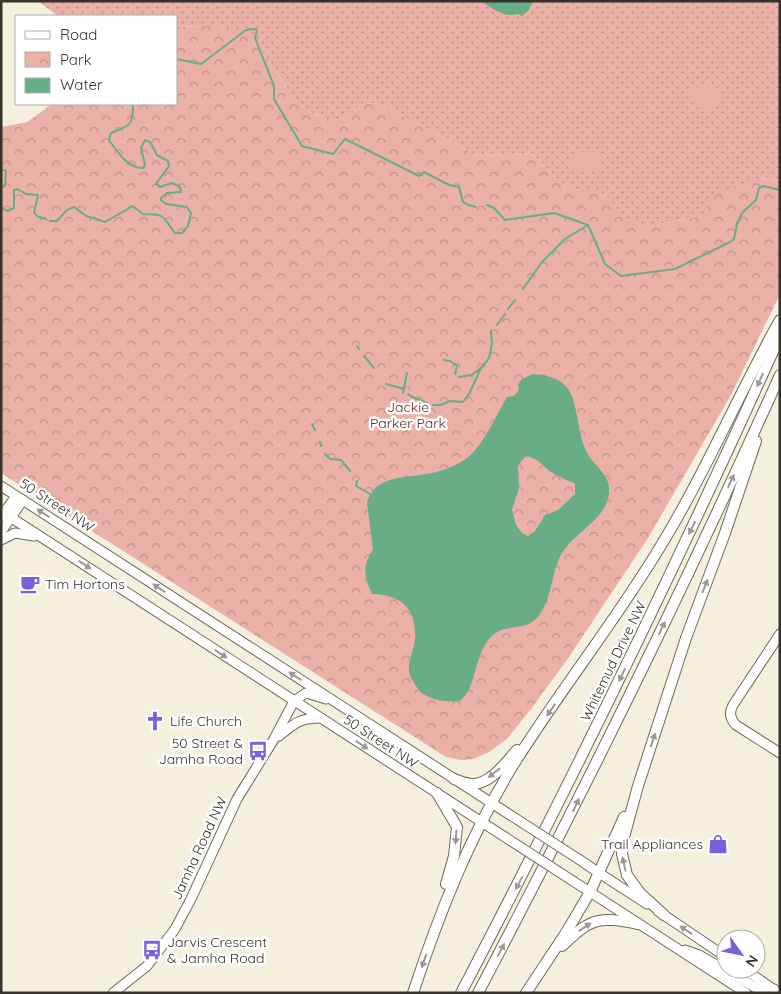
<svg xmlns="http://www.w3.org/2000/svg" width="781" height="994" viewBox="0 0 781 994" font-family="Quicksand,sans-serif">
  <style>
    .grass { fill: url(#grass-dots) }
    .park { fill: url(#park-crowns) }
    .pitch { fill: #ebb0a6 }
    .water { fill: #69ac88; fill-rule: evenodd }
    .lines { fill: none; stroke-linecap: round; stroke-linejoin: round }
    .stream { stroke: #69ac88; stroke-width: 2 }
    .secondary-casing { stroke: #6e6959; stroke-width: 11 }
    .primary-casing { stroke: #6e6959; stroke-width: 11 }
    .highway-casing { stroke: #6e6959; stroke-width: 12 }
    .secondary { stroke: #fff; stroke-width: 9 }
    .primary { stroke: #fff; stroke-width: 9 }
    .highway { stroke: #fff; stroke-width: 10 }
    .primary-bridge-casing { stroke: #6e6959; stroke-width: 11; stroke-linecap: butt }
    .primary-bridge { stroke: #fff; stroke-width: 9 }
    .oneway { fill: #9a9996 }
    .labels { text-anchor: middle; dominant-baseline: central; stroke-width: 5; stroke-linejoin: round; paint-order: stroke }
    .park-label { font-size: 14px; fill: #722018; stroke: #fff }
    .street-label { font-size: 14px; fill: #35332c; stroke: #fff }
    .poi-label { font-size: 14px; fill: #35332c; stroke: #fff; text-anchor: start }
  </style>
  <defs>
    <pattern id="grass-dots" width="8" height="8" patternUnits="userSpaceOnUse" patternTransform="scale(1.25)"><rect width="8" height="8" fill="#ebb0a6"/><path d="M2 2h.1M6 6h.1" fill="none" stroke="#bf9087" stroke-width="1.8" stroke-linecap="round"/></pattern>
    <pattern id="park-crowns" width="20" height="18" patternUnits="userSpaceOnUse" patternTransform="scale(1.25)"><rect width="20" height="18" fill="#ebb0a6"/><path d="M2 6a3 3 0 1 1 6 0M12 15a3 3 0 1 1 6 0" fill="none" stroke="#bf9087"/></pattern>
  </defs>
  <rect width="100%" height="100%" fill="#f5f0de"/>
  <!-- grass -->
  <path class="grass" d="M38,1H780V180L761,178L702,216L650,226L626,220L609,199L599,191H579L563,184L532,154L478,156L381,104L364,103L346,118L331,120L310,112L294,98L254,41L203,26L176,27V16H58Z"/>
  <!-- park -->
  <path class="park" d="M203,26L234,29L254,41L294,98L310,112L331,120L346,118L364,103L381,104L478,156L532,154L563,184L579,191H599L609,199L627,220L650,226L702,216L714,193L761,178L780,180V294L731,395L648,538L569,657L531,709L507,739L489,752L473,759L461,760L446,757L1,473V127L27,122L52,104H176V27Z"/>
  <!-- pitch -->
  <g class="pitch">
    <path d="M692,88C699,88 709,86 716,89C731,94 717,108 710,113L703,112L688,97Z"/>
    <path d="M585,151C592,151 597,153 602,158V167C592,174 571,176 568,160L572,155Z"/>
  </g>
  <!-- water -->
  <g class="water">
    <path d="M481,1H533L529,10L522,16L518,14C504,18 493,9 481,1Z"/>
    <path d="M533,374C572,377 573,394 579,427C581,436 583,447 589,456C595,466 608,474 609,487C611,518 576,530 562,553C551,571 553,598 538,617C526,631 506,624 493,635C478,648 477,672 469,689C467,694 463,698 460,701C441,702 422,700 413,681C411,678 409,674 409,670C408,660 414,650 415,640C417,609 402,595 372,594C364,576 362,566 373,550L367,503C373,478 399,478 420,475C436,473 454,468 467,458C483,446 497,414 507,397L514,396L519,390L518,384L522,379ZM526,456C542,460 541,466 553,473C560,478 568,480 575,484V494L558,510L545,515L535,531L528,536L522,533L516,525L512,509L519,488L518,465Z"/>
  </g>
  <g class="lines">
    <!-- stream -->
    <g class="stream">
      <path d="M176,59L201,64L246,30L255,29L257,31L255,38L274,86V99L302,146L333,154L345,139L419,176L424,172L449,185L459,187L463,202L468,205L476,207"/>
      <path d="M1,169L6,171L5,186L1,188"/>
      <path d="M487,205L494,208L505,220L554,213L588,225L605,264L621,276L675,269L730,242L734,239L737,224L742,213L756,200L759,188L763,186L780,190"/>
      <path d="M1,208L8,211L14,208V190L17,189L26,194L38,195L34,212L37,216L45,219"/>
      <path d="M50,221H57L67,210L74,207L86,216L105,222L133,206L143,214C166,214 162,216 175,233H182L188,226L191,213L187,207L166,204L161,200V198L167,193L181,192L180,187L172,183L160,187L156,184L169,166L168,161L157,155L150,142L145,140L141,148L145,165L143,168C128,169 117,151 109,140L111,133C130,125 133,127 133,104"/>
      <path d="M523,289L542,262L565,239L588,225"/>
      <path d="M508,309L515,300"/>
      <path d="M497,325L505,314"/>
      <path d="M357,346L359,349"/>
      <path d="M364,356L374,368"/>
      <path d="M444,360L450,361L457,366L455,374"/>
      <path d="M459,377L472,375L482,367"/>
      <path d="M386,384L404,389"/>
      <path d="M403,393L407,373"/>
      <path d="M408,394L412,397L427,403"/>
      <path d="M433,405H440L450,401L463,402L469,394L480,370L489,358L492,344L491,331"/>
      <path d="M312,424L315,430"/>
      <path d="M320,442L321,446"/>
      <path d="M325,454L330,459L341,460L350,471"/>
      <path d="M357,481L356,486L370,494"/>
    </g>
    <defs>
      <g id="secondary">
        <path d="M1,517L16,496"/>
        <path d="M1,532L23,500"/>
        <path d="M780,634L733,705C729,712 730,719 736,725L780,753"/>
        <path d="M279,736C295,723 300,718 321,718"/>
        <path d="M599,873L647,904"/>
        <path d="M590,892L746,993"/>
        <path d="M658,911L726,957"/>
        <path d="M685,950L699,955L758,989L768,991L774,989"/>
        <path d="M744,969L776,991"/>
        <path d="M113,993L147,966L175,929L191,899L237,799L274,739L294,701"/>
      </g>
      <g id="primary">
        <path d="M1,486L518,820"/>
        <path d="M1,511L508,839"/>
        <path d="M1,540L15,533L34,536"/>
        <path d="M294,701L306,693L326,699"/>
        <path d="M580,860L599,873"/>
        <path d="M573,881L590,892"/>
      </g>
      <g id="highway">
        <path d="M454,779C460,781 466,784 473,784C491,784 506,762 517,750"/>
        <path d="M437,793L457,827L454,856L446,884"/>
        <path d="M664,915L640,893L627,875L622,854L623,841L638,786L686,638L725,533L756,441"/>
        <path d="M562,946C591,918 598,916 638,924"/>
        <path d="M413,993C439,914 469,838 512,767C558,693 612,626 657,552C703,478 737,397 780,320"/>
        <path d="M461,993C574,777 680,558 780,336"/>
        <path d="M478,993C585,790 686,584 780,375"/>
        <path d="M526,993L567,931L590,892L624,817"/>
      </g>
    </defs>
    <!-- secondary casing -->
    <use href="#secondary" class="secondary-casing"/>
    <!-- primary casing -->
    <use href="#primary" class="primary-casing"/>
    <!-- highway casing -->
    <use href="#highway" class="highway-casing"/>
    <!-- secondary -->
    <use href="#secondary" class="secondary"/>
    <!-- primary -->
    <use href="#primary" class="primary"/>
    <!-- highway -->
    <use href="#highway" class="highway"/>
    <defs>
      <g id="primary-bridge">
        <path d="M518,820L580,860"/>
        <path d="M508,839L573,881"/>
      </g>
    </defs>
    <!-- primary-bridge casing -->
    <use href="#primary-bridge" class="primary-bridge-casing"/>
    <!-- primary-bridge -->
    <use href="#primary-bridge" class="primary-bridge"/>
  </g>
  <!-- one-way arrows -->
  <defs><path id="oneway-solid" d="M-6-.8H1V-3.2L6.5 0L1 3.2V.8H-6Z" transform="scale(1.25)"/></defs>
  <g class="oneway">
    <use href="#oneway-solid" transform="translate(760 380) rotate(114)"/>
    <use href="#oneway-solid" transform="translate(731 481) rotate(-65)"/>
    <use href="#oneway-solid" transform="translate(43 513) rotate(-147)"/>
    <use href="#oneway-solid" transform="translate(692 528) rotate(116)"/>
    <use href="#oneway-solid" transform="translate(85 565) rotate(33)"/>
    <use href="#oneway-solid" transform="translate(705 586) rotate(-69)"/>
    <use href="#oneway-solid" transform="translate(159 588) rotate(-147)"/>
    <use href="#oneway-solid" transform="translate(662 628) rotate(-65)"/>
    <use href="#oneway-solid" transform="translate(221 654) rotate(33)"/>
    <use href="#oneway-solid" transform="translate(622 675) rotate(116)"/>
    <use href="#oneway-solid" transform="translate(295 676) rotate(-147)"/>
    <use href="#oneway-solid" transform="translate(551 710) rotate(125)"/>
    <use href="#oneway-solid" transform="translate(653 740) rotate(-72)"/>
    <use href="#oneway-solid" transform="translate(362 745) rotate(33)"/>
    <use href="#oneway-solid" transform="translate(494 773) rotate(142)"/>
    <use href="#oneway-solid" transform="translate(576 805) rotate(-64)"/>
    <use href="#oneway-solid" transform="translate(456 837) rotate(94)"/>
    <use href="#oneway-solid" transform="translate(624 864) rotate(-102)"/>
    <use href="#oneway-solid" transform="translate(519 883) rotate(118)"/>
    <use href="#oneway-solid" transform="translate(585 927) rotate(-34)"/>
    <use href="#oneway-solid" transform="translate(686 930) rotate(-146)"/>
    <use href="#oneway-solid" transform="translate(501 950) rotate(-62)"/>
    <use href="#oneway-solid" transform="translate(424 961) rotate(109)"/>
  </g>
  <!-- icons -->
  <defs>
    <symbol id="cafe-bare" viewBox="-9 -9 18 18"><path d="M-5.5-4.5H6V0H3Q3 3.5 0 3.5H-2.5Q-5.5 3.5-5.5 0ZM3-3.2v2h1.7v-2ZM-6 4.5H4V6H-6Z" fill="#7e5ed9" stroke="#fff" stroke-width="2.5" paint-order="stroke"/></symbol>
    <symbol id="church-bare" viewBox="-9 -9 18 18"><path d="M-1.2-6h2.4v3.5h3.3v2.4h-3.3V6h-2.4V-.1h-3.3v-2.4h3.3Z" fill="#7e5ed9" stroke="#fff" stroke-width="2.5" paint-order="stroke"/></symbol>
    <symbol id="bus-bare" viewBox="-9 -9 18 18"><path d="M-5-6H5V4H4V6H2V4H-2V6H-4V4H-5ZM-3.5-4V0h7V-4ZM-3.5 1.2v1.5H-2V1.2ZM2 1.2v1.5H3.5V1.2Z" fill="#7e5ed9" stroke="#fff" stroke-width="2.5" paint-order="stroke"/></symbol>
    <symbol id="shop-bare" viewBox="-9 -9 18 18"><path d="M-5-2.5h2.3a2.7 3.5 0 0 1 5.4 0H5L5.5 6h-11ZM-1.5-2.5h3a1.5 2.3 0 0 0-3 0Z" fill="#7e5ed9" stroke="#fff" stroke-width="2.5" paint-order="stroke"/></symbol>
  </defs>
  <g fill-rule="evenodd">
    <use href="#cafe-bare" x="16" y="570" width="28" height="28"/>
    <use href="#church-bare" x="141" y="707" width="28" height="28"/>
    <use href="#bus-bare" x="244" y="737" width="28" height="28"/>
    <use href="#shop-bare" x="704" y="830" width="28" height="28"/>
    <use href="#bus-bare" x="138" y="936" width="28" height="28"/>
  </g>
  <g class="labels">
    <!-- park labels -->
    <g class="park-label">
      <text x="408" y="407">Jackie<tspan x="408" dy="16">Parker Park</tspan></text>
    </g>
    <!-- street labels -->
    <g class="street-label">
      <text transform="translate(57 505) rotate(33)">50 Street NW</text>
      <text transform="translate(613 661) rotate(-64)">Whitemud Drive NW</text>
      <text transform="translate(381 741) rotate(33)">50 Street NW</text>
      <text transform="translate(199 848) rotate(-65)">Jamha Road NW</text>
    </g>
    <!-- poi labels -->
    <g class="poi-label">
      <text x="45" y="584">Tim Hortons</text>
      <text x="170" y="721">Life Church</text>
      <text x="243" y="743" text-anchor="end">50 Street &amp;<tspan x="243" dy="16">Jamha Road</tspan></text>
      <text x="703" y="844" text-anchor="end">Trail Appliances</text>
      <text x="167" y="942">Jarvis Crescent<tspan x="167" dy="16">&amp; Jamha Road</tspan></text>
    </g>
  </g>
  <!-- border -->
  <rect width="781" height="994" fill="none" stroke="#35332c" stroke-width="5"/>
  <!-- legend -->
  <rect x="15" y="15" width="162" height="90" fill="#ffffff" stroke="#aeadab"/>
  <rect x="25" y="31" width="25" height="8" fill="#ffffff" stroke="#aeadab"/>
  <text x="60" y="40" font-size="15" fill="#35332c">Road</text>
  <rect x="25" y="52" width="25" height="15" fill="url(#park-crowns)" stroke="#aeadab"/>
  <text x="60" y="65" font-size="15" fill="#35332c">Park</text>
  <rect x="25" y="78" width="25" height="15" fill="#69ac88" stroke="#aeadab"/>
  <text x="60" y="90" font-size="15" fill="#35332c">Water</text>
  <!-- north arrow -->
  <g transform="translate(741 954) rotate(123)"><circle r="24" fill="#ffffff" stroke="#aeadab"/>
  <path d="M0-4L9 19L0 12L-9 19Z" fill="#7e5ed9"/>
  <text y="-8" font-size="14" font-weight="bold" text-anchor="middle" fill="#35332c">N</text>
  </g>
</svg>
